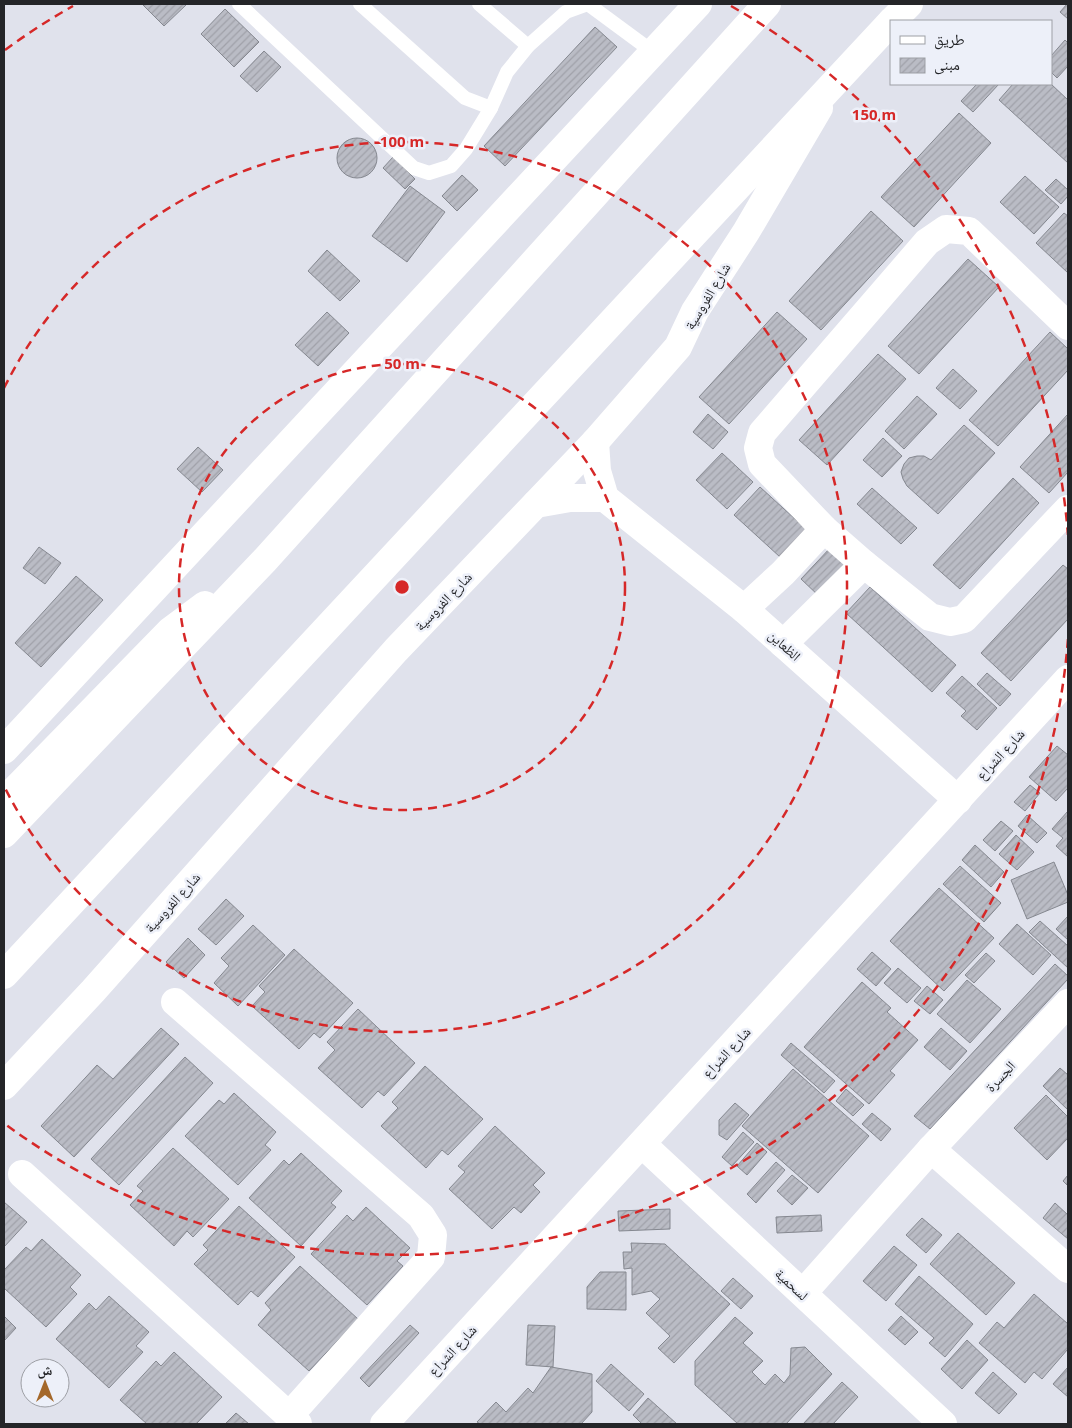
<svg xmlns="http://www.w3.org/2000/svg" width="1072" height="1428" viewBox="0 0 1072 1428" font-family="'Noto Sans','Noto Naskh Arabic',sans-serif">
  <style>
    .building { fill: url(#building-hatch); stroke: #858890 }
    .lines { fill: none; stroke-linecap: round; stroke-linejoin: round }
    .service { stroke: #fff; stroke-width: 14 }
    .minor { stroke: #fff; stroke-width: 28 }
    .secondary { stroke: #fff; stroke-width: 28 }
    .trunk { stroke: #fff; stroke-width: 28 }
    .ring { fill: none; stroke: #d62828; stroke-width: 2.5; stroke-dasharray: 9 6 }
    .labels { text-anchor: middle; dominant-baseline: central; stroke-width: 5; stroke-linejoin: round; paint-order: stroke }
    .street-label { font-size: 14px; fill: #242528; stroke: #edf0f9 }
    .centre { fill: #d62828; stroke: #edf0f9; stroke-width: 2.5 }
    .ring-label { font-size: 15px; text-anchor: middle; font-weight: bold; fill: #d62828; stroke: #edf0f9; stroke-width: 5; stroke-linejoin: round; paint-order: stroke }
  </style>
  <defs>
    <pattern id="building-hatch" width="6" height="6" patternUnits="userSpaceOnUse" patternTransform="scale(1.25)"><rect width="6" height="6" fill="#babcc5"/><path d="M-1 1l2-2M0 6l6-6M5 7l2-2" fill="none" stroke="#a0a1a9"/></pattern>
  </defs>
  <rect width="100%" height="100%" fill="#e0e2ec"/>
  <!-- building -->
  <g class="building">
    <path d="M142,4H187L164,26Z"/>
    <path d="M1067,4H1068V19L1060,12Z"/>
    <path d="M225,9L259,42L234,67L201,34Z"/>
    <path d="M595,27L617,47L505,166L484,146Z"/>
    <path d="M1065,40L1068,43V66L1057,78L1051,72V56Z"/>
    <path d="M264,51L281,67L257,92L240,76Z"/>
    <path d="M977,84H999L973,112L961,101Z"/>
    <path d="M1013,84H1051L1068,100V163L999,100Z"/>
    <path d="M959,113L991,143L914,227L881,197Z"/>
    <circle cx="357" cy="158" r="20"/>
    <path d="M393,157L415,179L405,189L383,168Z"/>
    <path d="M462,175L478,190L457,211L442,196Z"/>
    <path d="M1025,176L1059,207L1034,234L1000,202Z"/>
    <path d="M1056,179L1068,190V196L1061,204L1045,190Z"/>
    <path d="M410,186L445,212L407,262L372,236Z"/>
    <path d="M871,211L903,241L821,330L789,301Z"/>
    <path d="M1064,213L1068,216V273L1036,243Z"/>
    <path d="M327,250L360,281L340,301L308,271Z"/>
    <path d="M968,259L999,287L919,374L888,346Z"/>
    <path d="M327,312L349,333L318,366L295,345Z"/>
    <path d="M777,312L807,339L729,424L699,397Z"/>
    <path d="M1050,332L1068,349V370L998,446L969,420Z"/>
    <path d="M878,354L906,379L827,465L799,440Z"/>
    <path d="M953,369L977,391L960,409L936,388Z"/>
    <path d="M917,396L937,414L904,449L885,431Z"/>
    <path d="M708,414L728,432L713,449L693,432Z"/>
    <path d="M1068,414V472L1049,493L1020,467Z"/>
    <path d="M964,425L995,453L938,514L907,486L903,479L901,472L904,464L909,458L917,456H924L931,460Z"/>
    <path d="M883,438L902,456L882,477L863,460Z"/>
    <path d="M198,447L223,470L202,492L177,469Z"/>
    <path d="M722,453L753,482L727,509L696,480Z"/>
    <path d="M1013,478L1039,503L960,589L933,565Z"/>
    <path d="M760,487L806,529L780,557L734,515Z"/>
    <path d="M872,488L917,528L901,544L857,504Z"/>
    <path d="M39,547L61,563L45,584L23,568Z"/>
    <path d="M831,547L850,564L820,597L801,579Z"/>
    <path d="M1063,565L1068,569V619L1011,681L981,653Z"/>
    <path d="M76,576L103,600L41,667L15,643Z"/>
    <path d="M870,587L956,665L932,692L846,613Z"/>
    <path d="M987,673L1011,694L1000,706L977,684Z"/>
    <path d="M962,676L997,708L977,730L961,716L966,711L946,693Z"/>
    <path d="M1057,746L1068,755V788L1056,801L1029,777Z"/>
    <path d="M1030,785L1040,793L1025,811L1014,802Z"/>
    <path d="M1068,811V857L1056,846L1063,838L1052,829Z"/>
    <path d="M1027,815L1047,833L1037,843L1018,826Z"/>
    <path d="M1001,821L1013,831L995,851L983,840Z"/>
    <path d="M1016,835L1034,852L1017,870L999,854Z"/>
    <path d="M975,845L1004,872L991,887L962,860Z"/>
    <path d="M1054,862L1068,895V902L1027,919L1011,880Z"/>
    <path d="M960,866L1001,903L984,922L943,884Z"/>
    <path d="M939,888L994,938L944,991L890,941Z"/>
    <path d="M226,899L244,916L216,945L198,929Z"/>
    <path d="M1068,916V940L1056,929Z"/>
    <path d="M1040,921L1068,946V968L1029,932Z"/>
    <path d="M1017,924L1051,955L1033,975L999,944Z"/>
    <path d="M253,925L285,955L238,1006L214,983L229,966L221,958Z"/>
    <path d="M188,938L205,955L184,978L166,962Z"/>
    <path d="M294,949L353,1003L320,1038L314,1033L299,1049L252,1006L265,992L259,986Z"/>
    <path d="M872,952L891,969L876,986L857,969Z"/>
    <path d="M986,953L995,961L974,983L965,975Z"/>
    <path d="M1055,964L1068,976V979L930,1129L914,1116Z"/>
    <path d="M898,968L921,988L907,1003L884,983Z"/>
    <path d="M967,980L1001,1009L970,1043L937,1014Z"/>
    <path d="M862,982L891,1008L887,1012L918,1040L890,1071L895,1075L869,1104L804,1047Z"/>
    <path d="M927,986L943,1000L930,1014L914,1001Z"/>
    <path d="M358,1009L415,1063L384,1096L378,1091L362,1108L318,1068L335,1050L327,1042Z"/>
    <path d="M161,1028L179,1044L74,1157L41,1126L97,1065L113,1079Z"/>
    <path d="M941,1028L967,1051L950,1070L924,1047Z"/>
    <path d="M791,1043L835,1081L824,1093L781,1055Z"/>
    <path d="M185,1057L213,1083L119,1185L91,1159Z"/>
    <path d="M425,1066L483,1119L448,1155L442,1150L426,1168L381,1126L398,1108L392,1102Z"/>
    <path d="M1060,1068L1068,1075V1110L1043,1086Z"/>
    <path d="M793,1069L869,1136L818,1193L742,1126Z"/>
    <path d="M846,1089L864,1105L853,1116L836,1101Z"/>
    <path d="M234,1093L276,1132L265,1145L271,1150L238,1185L185,1136L219,1100L224,1104Z"/>
    <path d="M1046,1095L1068,1117V1138L1047,1160L1014,1128Z"/>
    <path d="M735,1103L749,1115L727,1140L719,1135V1120Z"/>
    <path d="M872,1113L891,1129L881,1141L862,1124Z"/>
    <path d="M495,1126L545,1173L533,1185L540,1192L521,1213L514,1207L492,1229L449,1189L465,1172L458,1166Z"/>
    <path d="M743,1132L754,1142L732,1166L722,1157Z"/>
    <path d="M757,1143L767,1152L747,1175L737,1166Z"/>
    <path d="M173,1148L229,1199L193,1237L187,1231L174,1246L130,1205L143,1191L137,1186Z"/>
    <path d="M301,1153L342,1191L331,1203L336,1207L301,1246L249,1198L284,1160L289,1165Z"/>
    <path d="M776,1162L785,1170L756,1203L747,1194Z"/>
    <path d="M792,1175L808,1188L792,1205L777,1191Z"/>
    <path d="M1068,1175V1186L1063,1181Z"/>
    <path d="M4,1202L27,1222L4,1247Z"/>
    <path d="M1055,1203L1068,1215V1239L1043,1218Z"/>
    <path d="M239,1206L295,1257L258,1297L251,1291L238,1305L194,1264L208,1250L203,1245Z"/>
    <path d="M366,1207L410,1248L397,1261L403,1266L367,1305L311,1254L347,1215L353,1221Z"/>
    <path d="M670,1209V1229L619,1231L618,1211Z"/>
    <path d="M821,1215L822,1231L777,1233L776,1217Z"/>
    <path d="M922,1218L942,1235L926,1253L906,1235Z"/>
    <path d="M958,1233L1015,1283L986,1315L930,1264Z"/>
    <path d="M42,1239L81,1275L70,1287L77,1294L46,1327L4,1288V1270L26,1247L31,1251Z"/>
    <path d="M631,1243L665,1244L730,1304L674,1363L658,1348L670,1336L646,1313L660,1299L651,1291L632,1295V1268L624,1269L623,1252H632Z"/>
    <path d="M894,1246L917,1265L886,1301L863,1281Z"/>
    <path d="M300,1266L358,1319L309,1371L258,1325L271,1310L265,1303Z"/>
    <path d="M600,1272H626V1310L587,1309V1287Z"/>
    <path d="M919,1276L973,1324L945,1357L929,1343L934,1338L895,1304Z"/>
    <path d="M733,1278L753,1296L741,1309L721,1291Z"/>
    <path d="M1034,1294L1068,1324V1349L1042,1379L1034,1372L1025,1383L979,1343L997,1322L1004,1328Z"/>
    <path d="M109,1296L149,1332L136,1346L143,1352L109,1388L56,1339L89,1303L96,1310Z"/>
    <path d="M4,1316L16,1328L4,1341Z"/>
    <path d="M901,1316L918,1332L905,1345L888,1330Z"/>
    <path d="M735,1317L753,1333L743,1343L763,1361L752,1372L765,1385L775,1374L784,1383L790,1375L791,1348L805,1347L832,1374L786,1424H738L695,1385V1361Z"/>
    <path d="M410,1325L419,1333L369,1387L360,1378Z"/>
    <path d="M528,1325L555,1326L553,1367L526,1365Z"/>
    <path d="M967,1340L988,1360L962,1389L941,1369Z"/>
    <path d="M174,1352L222,1397L196,1424H147L120,1400L156,1361L161,1366Z"/>
    <path d="M51,1362L57,1368H45Z"/>
    <path d="M611,1364L644,1394L629,1411L596,1381Z"/>
    <path d="M551,1367L592,1374V1412L581,1424H480L477,1422L496,1402L506,1412L528,1388L533,1393Z"/>
    <path d="M1068,1367V1397L1053,1384Z"/>
    <path d="M993,1372L1017,1394L999,1414L975,1393Z"/>
    <path d="M842,1382L858,1397L833,1424H803Z"/>
    <path d="M648,1398L677,1424H642L633,1415Z"/>
    <path d="M236,1413L249,1424H225Z"/>
  </g>
  <g class="lines">
    <!-- service -->
    <g class="service">
      <path d="M239,4L414,168L429,173L451,166L466,149L491,108L507,72L528,46L566,12L588,4"/>
      <path d="M360,4L465,98L491,108"/>
      <path d="M479,4L528,46"/>
      <path d="M588,4L653,52"/>
    </g>
    <!-- minor -->
    <g class="minor">
      <path d="M1068,326L969,231L946,229L927,242L762,433L758,448L762,464L824,529L864,564L930,617L950,622L964,619L1068,509"/>
      <path d="M595,442L597,471L605,498L744,609L958,800"/>
      <path d="M536,504L570,498H605"/>
      <path d="M744,609L783,573L824,529"/>
      <path d="M783,644L864,564"/>
      <path d="M175,1002L421,1216L433,1235L431,1257L289,1416"/>
      <path d="M642,1144L943,1424"/>
      <path d="M931,1149L1068,1269"/>
      <path d="M22,1174L298,1424"/>
      <path d="M803,1293L931,1149L1068,1003"/>
      <path d="M384,1424L1068,679"/>
    </g>
    <!-- secondary -->
    <g class="secondary">
      <path d="M4,750L698,4"/>
      <path d="M4,1086L93,991L396,650L595,442L678,347L695,311L746,232L819,108"/>
    </g>
    <!-- trunk -->
    <g class="trunk">
      <path d="M892,21L909,4"/>
      <path d="M4,801L170,631L205,605"/>
      <path d="M4,834L264,561L767,4"/>
      <path d="M4,975L891,22"/>
    </g>
  </g>
  <!-- distance rings -->
  <g class="ring">
    <circle cx="402" cy="587" r="223"/>
    <path d="M4 388A445 445 0 1 1 4 786"/>
    <path d="M1068 639A668 668 0 0 1 5 1124M5 50A668 668 0 0 1 73 6M731 6A668 668 0 0 1 1068 535"/>
  </g>
  <g class="labels">
    <!-- street labels -->
    <g class="street-label">
      <text transform="translate(707 296) rotate(-59)">شارع الفروسية</text>
      <text transform="translate(443 601) rotate(-46)">شارع الفروسية</text>
      <text transform="translate(785 645) rotate(42)">الظعاين</text>
      <text transform="translate(1000 754) rotate(-47)">شارع الشراع</text>
      <text transform="translate(172 902) rotate(-48)">شارع الفروسية</text>
      <text transform="translate(726 1052) rotate(-47)">شارع الشراع</text>
      <text transform="translate(1000 1076) rotate(-47)">الجسرة</text>
      <text transform="translate(792 1284) rotate(43)">لسحمية</text>
      <text transform="translate(452 1350) rotate(-47)">شارع الشراع</text>
    </g>
  </g>
  <circle cx="402" cy="587" r="8" class="centre"/>
  <g class="ring-label">
    <text x="874" y="120">150 m</text>
    <text x="402" y="147">100 m</text>
    <text x="402" y="369">50 m</text>
  </g>
  <!-- border -->
  <rect width="1072" height="1428" fill="none" stroke="#242528" stroke-width="10"/>
  <!-- legend -->
  <rect x="890" y="20" width="162" height="65" fill="#edf0f9" stroke="#9d9fa5"/>
  <rect x="900" y="36" width="25" height="8" fill="#ffffff" stroke="#9d9fa5"/>
  <text x="934" y="45" font-size="15" fill="#242528">طريق</text>
  <rect x="900" y="58" width="25" height="15" fill="url(#building-hatch)" stroke="#9d9fa5"/>
  <text x="934" y="70" font-size="15" fill="#242528">مبنى</text>
  <!-- north arrow -->
  <g transform="translate(45 1383)"><circle r="24" fill="#edf0f9" stroke="#9d9fa5"/>
  <path d="M0-4L9 19L0 12L-9 19Z" fill="#a4682b"/>
  <text y="-8" font-size="14" font-weight="bold" text-anchor="middle" fill="#242528">ش</text>
  </g>
</svg>
